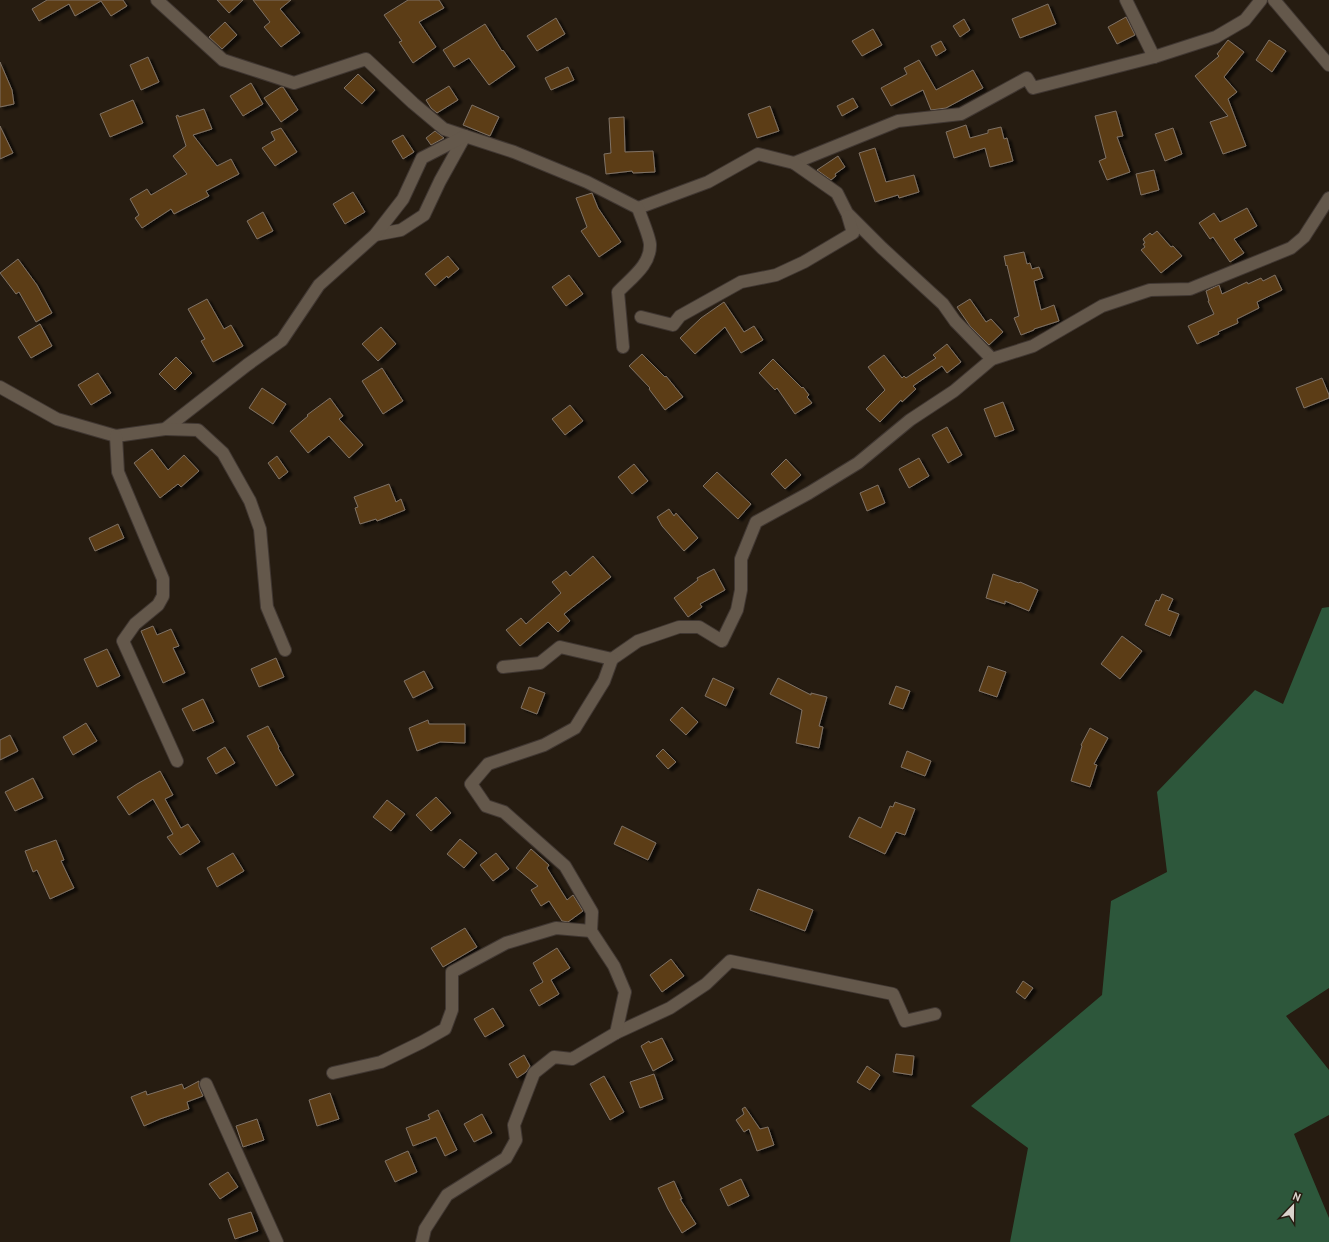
<svg xmlns="http://www.w3.org/2000/svg" width="1329" height="1242" viewBox="0 0 1329 1242" font-family="'PT Sans',sans-serif">
  <style>
    .forest { fill: #2d573b }
    .building { fill: #5c3d18; stroke: #7f7265; filter: url(#shadow) }
    .lines { fill: none; stroke-linecap: round; stroke-linejoin: round }
    .minor-casing { stroke: #403732; stroke-width: 14 }
    .minor { stroke: #64584b; stroke-width: 12 }
  </style>
  <defs>
    <filter id="shadow"><feDropShadow dx="4" dy="2.5" stdDeviation="1" flood-color="#0009"/></filter>
  </defs>
  <rect width="100%" height="100%" fill="#261c11"/>
  <!-- forest -->
  <path class="forest" d="M1329,607V988L1286,1016L1329,1070V1115L1294,1134L1329,1218V1242H1010L1028,1148L971,1106L1102,995L1111,901L1167,872L1157,792L1255,690L1283,704L1322,608Z"/>
  <!-- building -->
  <g class="building">
    <path d="M47,0H123L127,6L111,16L101,1L75,16L69,4L39,21L32,9Z"/>
    <path d="M217,0H243L229,13Z"/>
    <path d="M253,0H291L280,9L300,33L281,47L264,27L270,22Z"/>
    <path d="M408,0H439L444,8L419,22L436,47L413,63L399,42L402,41L384,15Z"/>
    <path d="M1048,4L1056,24L1020,38L1012,19Z"/>
    <path d="M1126,17L1135,35L1117,44L1108,27Z"/>
    <path d="M556,18L565,34L537,51L527,36Z"/>
    <path d="M964,19L970,30L960,37L953,26Z"/>
    <path d="M225,22L237,35L222,49L209,37Z"/>
    <path d="M485,24L502,51L503,50L515,67L489,85L469,58L454,67L443,50Z"/>
    <path d="M873,29L882,45L862,56L852,41Z"/>
    <path d="M1228,40L1244,52L1224,77L1237,92L1228,99L1246,146L1223,154L1210,122L1228,116L1195,76L1219,56L1217,54Z"/>
    <path d="M1269,40L1286,51L1272,72L1256,60Z"/>
    <path d="M941,41L946,50L936,56L931,46Z"/>
    <path d="M148,57L159,82L141,90L130,65Z"/>
    <path d="M919,60L936,90L973,70L983,88L946,108L931,110L923,90L891,106L881,88L907,74L904,68Z"/>
    <path d="M0,62L12,90L14,104L0,107Z"/>
    <path d="M568,67L574,80L551,90L545,78Z"/>
    <path d="M358,74L375,90L362,104L344,88Z"/>
    <path d="M251,83L263,104L243,116L230,96Z"/>
    <path d="M449,86L458,100L437,113L431,108L426,100Z"/>
    <path d="M281,87H283L298,110L281,122L264,98Z"/>
    <path d="M853,98L858,107L842,116L837,106Z"/>
    <path d="M133,100L143,123L110,137L100,114Z"/>
    <path d="M472,105L499,117L490,136L463,125Z"/>
    <path d="M770,106L779,131L757,138L748,114Z"/>
    <path d="M204,109L212,129L193,135L217,166L231,159L239,174L206,191L209,196L174,214L171,209L142,228L135,218L139,215L130,199L147,189L151,195L187,174L173,156L186,146L176,116L178,115L179,117Z"/>
    <path d="M1116,111L1123,136L1117,137L1130,172L1107,180L1099,161L1106,158L1095,116Z"/>
    <path d="M624,117L625,152L653,151L655,172L633,173L632,171L606,174L604,154L611,153L609,118Z"/>
    <path d="M966,125L970,138L988,133V130L1001,127L1004,139L1007,138L1013,161L990,167L985,148L954,158L946,132Z"/>
    <path d="M0,126L13,153L0,159Z"/>
    <path d="M281,128L297,152L275,166L262,148L275,140L271,132Z"/>
    <path d="M1173,128L1182,154L1165,161L1155,134Z"/>
    <path d="M435,131L444,138L431,145L426,138Z"/>
    <path d="M403,135L414,152L403,159L392,141Z"/>
    <path d="M875,148L886,182L914,175L919,192L899,198L898,195L875,202L859,153Z"/>
    <path d="M838,156L845,167L835,174L836,176L831,180L817,170Z"/>
    <path d="M1154,170L1159,190L1141,195L1136,174Z"/>
    <path d="M353,192L365,212L345,224L333,204Z"/>
    <path d="M592,193L598,208L621,242L599,257L581,231L587,227L576,198Z"/>
    <path d="M1247,208L1257,226L1234,239L1244,253L1230,262L1213,237L1210,239L1199,223L1214,213L1220,222Z"/>
    <path d="M263,212L273,231L257,239L247,221Z"/>
    <path d="M1157,231L1171,247L1173,246L1182,256L1161,273L1141,250L1145,247L1143,244L1145,243L1143,239L1150,233L1152,235Z"/>
    <path d="M1024,252L1027,264L1030,263L1032,269L1039,267L1043,278L1034,281L1041,310L1054,305L1059,321L1034,329V330L1021,335L1014,318L1019,316L1007,265L1006,266L1004,256Z"/>
    <path d="M448,256L459,269L448,278L447,276L435,286L425,274Z"/>
    <path d="M18,259L37,285L52,313L36,322L19,292L16,294L0,273Z"/>
    <path d="M569,275L583,294L566,306L552,287Z"/>
    <path d="M1275,275L1282,290L1257,302L1259,308L1237,319L1238,323L1218,332L1219,334L1197,344L1188,326L1214,314L1208,301H1209L1206,291L1219,285L1222,294L1247,282L1248,284L1261,278L1263,281Z"/>
    <path d="M207,299L224,329L231,325L243,346L213,362L201,341L205,339L188,309Z"/>
    <path d="M970,299L986,322L991,319L1003,332L989,345L970,326L957,307Z"/>
    <path d="M724,302L744,332L754,326L763,340L741,353L725,327L695,354L680,338L701,318Z"/>
    <path d="M40,324L52,346L31,358L18,337Z"/>
    <path d="M381,327L396,344L378,361L362,344Z"/>
    <path d="M947,344L961,362L947,373L942,366L913,386L916,389L902,402L901,400L880,422L866,409L885,390L868,367L884,355L902,378L904,376L906,378L936,358L933,355Z"/>
    <path d="M642,354L665,377L666,376L683,397L665,410L649,389L650,388L629,366Z"/>
    <path d="M176,357L192,373L175,390L159,374Z"/>
    <path d="M773,359L802,388L803,387L809,395L807,397L812,403L795,414L777,388L775,390L759,373Z"/>
    <path d="M382,368L403,401L383,414L362,381Z"/>
    <path d="M98,373L111,393L91,405L78,385Z"/>
    <path d="M1322,378L1329,395V398L1304,408L1296,388Z"/>
    <path d="M262,388L286,404L273,424L249,408Z"/>
    <path d="M330,398L343,416L339,419L363,445L349,458L329,436L308,453L290,431L308,416L307,415Z"/>
    <path d="M1003,402L1014,430L995,437L984,409Z"/>
    <path d="M570,405L583,421L565,435L552,419Z"/>
    <path d="M947,427L962,455L948,463L932,435Z"/>
    <path d="M152,449L168,470L184,455L199,471L181,487L178,484L160,498L134,463Z"/>
    <path d="M277,456L288,472L279,479L268,463Z"/>
    <path d="M919,458L929,476L909,488L899,469Z"/>
    <path d="M786,459L801,475L785,489L771,474Z"/>
    <path d="M634,464L648,481L632,494L618,477Z"/>
    <path d="M717,472L751,504L738,519L703,486Z"/>
    <path d="M389,484L396,502L401,499L405,510L377,521L376,519L360,524L355,508L358,507L354,497Z"/>
    <path d="M878,485L885,503L867,511L860,493Z"/>
    <path d="M669,509L674,516L676,513L698,538L684,551L662,526L657,517Z"/>
    <path d="M118,524L124,538L95,551L89,538Z"/>
    <path d="M593,556L611,577L564,614L570,621L558,632L548,622L520,646L506,630L521,618L526,624L561,593L552,582L566,571L570,576Z"/>
    <path d="M714,569L725,590L700,604L702,607L688,617L674,598L698,580L697,578Z"/>
    <path d="M993,574L1019,583L1020,582L1038,590L1029,611L1005,601V604L986,598Z"/>
    <path d="M1162,594L1173,599L1168,610L1179,614L1170,636L1145,625L1156,600L1159,601Z"/>
    <path d="M153,626L157,635L171,629L179,646L173,648L185,673L163,683L141,631Z"/>
    <path d="M1122,636L1142,651L1120,679L1101,664Z"/>
    <path d="M107,649L120,676L97,687L84,659Z"/>
    <path d="M276,658L284,677L259,687L251,669Z"/>
    <path d="M988,666L1006,672L997,697L979,691Z"/>
    <path d="M424,671L433,688L413,698L404,681Z"/>
    <path d="M713,678L734,688L726,706L705,696Z"/>
    <path d="M778,678L811,695V693L827,697L819,726L823,727L819,748L796,743L802,710L770,694Z"/>
    <path d="M896,686L910,691L903,709L889,704Z"/>
    <path d="M529,687L545,693L537,714L521,708Z"/>
    <path d="M203,699L214,722L193,731L182,709Z"/>
    <path d="M682,707L698,722L686,735L670,720Z"/>
    <path d="M428,720L429,724H465V743L440,742L417,751L409,728Z"/>
    <path d="M86,723L97,741L73,755L63,737Z"/>
    <path d="M268,726L279,747L278,748L294,775L276,786L247,736Z"/>
    <path d="M1090,728L1108,738L1094,764L1097,765L1090,787L1071,781L1082,746L1081,745Z"/>
    <path d="M10,735L18,751L0,760V740Z"/>
    <path d="M225,747L235,763L216,774L207,758Z"/>
    <path d="M663,749L676,762L668,769L656,756Z"/>
    <path d="M907,751L931,761L925,776L901,767Z"/>
    <path d="M160,771L173,795L165,799L181,828L188,824L200,842L180,855L167,837L173,834L153,799L129,815L117,797L137,784Z"/>
    <path d="M33,778L43,798L15,811L5,792Z"/>
    <path d="M436,797L451,813L431,831L416,815Z"/>
    <path d="M387,800L405,814L391,831L373,817Z"/>
    <path d="M895,802L915,809L905,835L896,832L885,854L849,837L859,817L881,828L890,806L893,807Z"/>
    <path d="M622,826L656,843L648,860L614,844Z"/>
    <path d="M460,839L477,853L464,868L447,854Z"/>
    <path d="M56,840L64,860L61,861L74,888L50,899L37,870L33,872L25,851Z"/>
    <path d="M531,849L549,865L547,868L567,900L573,895L583,911L568,922L562,921L549,901L541,906L531,890L538,886L516,868Z"/>
    <path d="M233,853L244,871L217,887L207,868Z"/>
    <path d="M496,853L509,869L493,881L480,865Z"/>
    <path d="M758,889L813,910L805,931L750,910Z"/>
    <path d="M465,928L477,947L443,967L431,948Z"/>
    <path d="M557,948L570,968L551,980L559,994L539,1006L530,990L543,982L533,963Z"/>
    <path d="M671,959L684,976L662,992L650,975Z"/>
    <path d="M1023,981L1033,988L1025,999L1016,992Z"/>
    <path d="M493,1008L504,1026L485,1037L474,1019Z"/>
    <path d="M662,1038L673,1060L653,1071L641,1046L649,1041L650,1043Z"/>
    <path d="M896,1054L914,1056L912,1075L893,1072Z"/>
    <path d="M524,1055L530,1066L526,1072L517,1078L509,1064Z"/>
    <path d="M867,1066L880,1075L870,1090L857,1082Z"/>
    <path d="M654,1074L663,1099L640,1108L630,1082Z"/>
    <path d="M604,1076L624,1112L610,1120L590,1084Z"/>
    <path d="M199,1081V1087L203,1096L187,1102L189,1109L160,1119L144,1126L131,1097L146,1091L147,1095L182,1084L184,1089Z"/>
    <path d="M330,1093L339,1119L317,1126L309,1100Z"/>
    <path d="M745,1107L760,1129L768,1127L774,1145L757,1151L749,1129L744,1132L736,1120L744,1114L742,1109Z"/>
    <path d="M438,1110L457,1150L445,1156L436,1137L413,1146L406,1128L430,1119L428,1115Z"/>
    <path d="M482,1114L492,1133L474,1142L464,1124Z"/>
    <path d="M257,1119L264,1140L243,1147L236,1126Z"/>
    <path d="M408,1151L417,1172L395,1182L385,1161Z"/>
    <path d="M228,1172L238,1187L220,1199L209,1184Z"/>
    <path d="M741,1179L749,1196L728,1206L720,1189Z"/>
    <path d="M674,1181L682,1199H680L696,1224L682,1233L668,1209L658,1188Z"/>
    <path d="M251,1212L258,1231L235,1239L228,1219Z"/>
  </g>
  <g class="lines">
    <defs>
      <g id="minor">
        <path d="M157,0L223,60L294,83L366,59L413,103L444,129L465,136L440,181L424,215L401,230L375,235"/>
        <path d="M1126,0L1154,57"/>
        <path d="M1274,0L1329,65"/>
        <path d="M794,163L898,121L961,114L1027,78L1033,88L1154,57L1216,37L1245,20L1261,0"/>
        <path d="M638,208L708,182L758,154L794,163L837,193L847,213L882,248L943,304L955,321L992,359"/>
        <path d="M641,317L673,325L680,316L741,282L776,275L804,262L853,233L848,216"/>
        <path d="M0,387L57,419L116,436L165,429L247,365L282,340L319,285L375,235L403,199L422,158L465,136L514,152L587,182L638,208C641,217 649,235 650,244C651,265 631,278 618,292L623,347"/>
        <path d="M165,429L198,430L223,453L250,501L260,529L267,607L285,650"/>
        <path d="M116,436L118,472L163,579V596L158,605L135,624L123,641L177,761"/>
        <path d="M612,659L638,641L679,627H699L722,641L737,610L741,590V559L756,522L809,493L858,463L910,420L954,391L992,359L1033,346L1102,306L1150,290L1190,289L1291,248L1304,237L1329,198"/>
        <path d="M616,1033L670,1008L706,984L730,961L893,994L905,1021L935,1014"/>
        <path d="M333,1073L381,1062L422,1042L445,1029L452,1010V972L506,943L556,928L591,931"/>
        <path d="M206,1084L277,1242"/>
        <path d="M422,1242L425,1229L447,1195L506,1158L516,1140L514,1125L534,1073L554,1057L572,1059L616,1033L625,992L614,966L591,931L592,912L565,866L504,812L486,806L471,784L488,764L544,745L575,728L604,681L612,659L560,647L540,663L503,667"/>
      </g>
    </defs>
    <!-- minor casing -->
    <use href="#minor" class="minor-casing"/>
    <!-- minor -->
    <use href="#minor" class="minor"/>
  </g>
  <!-- north arrow -->
  <g transform="translate(1293 1206) rotate(22)" stroke="#261c11" stroke-width="3" paint-order="stroke">
  <path d="M0-3L7 15L0 10L-7 15Z" fill="#dad3cc"/>
  <text y="-6" font-size="11" font-weight="bold" text-anchor="middle" fill="#dad3cc">N</text>
  </g>
</svg>
